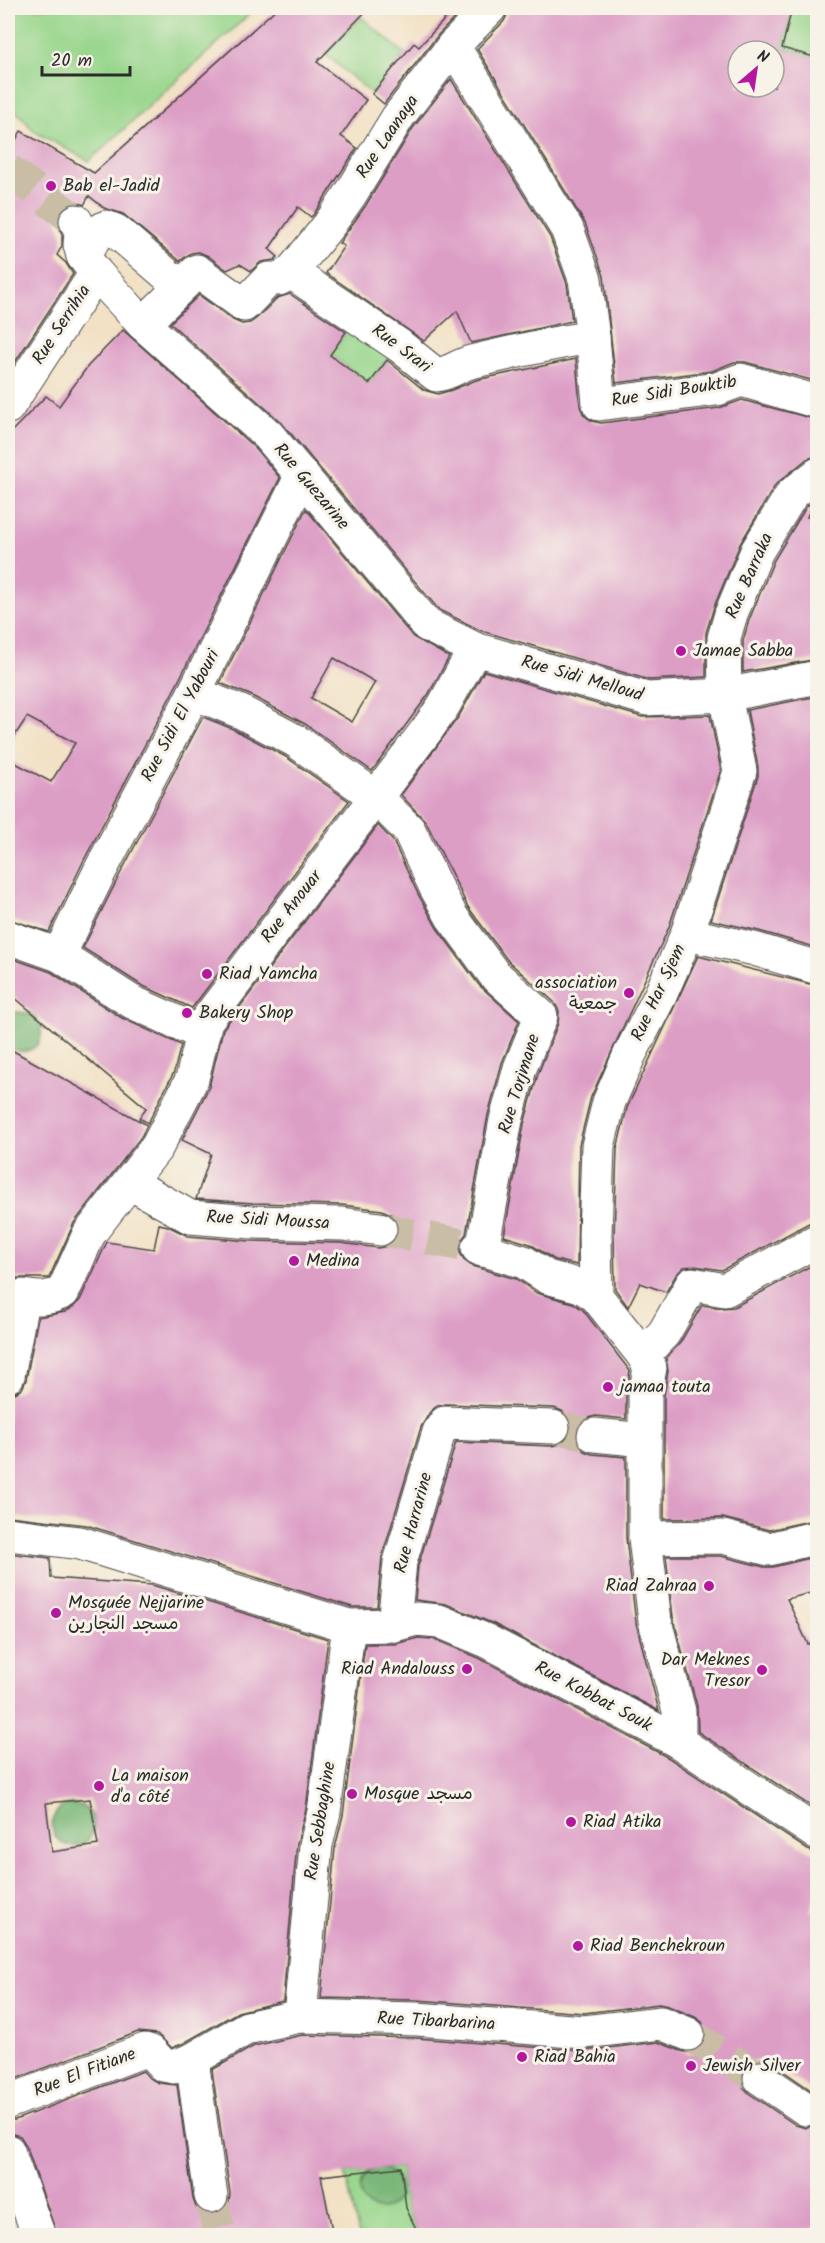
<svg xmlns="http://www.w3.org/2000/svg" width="825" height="2243" viewBox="0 0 825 2243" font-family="Kalam,'Playpen Sans Arabic',sans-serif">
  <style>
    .green { fill: #98d68c; stroke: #62805c; stroke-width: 1.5 }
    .forest { fill: #7ab778; stroke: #527152; stroke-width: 1.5 }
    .building { fill: #dd9ec6; fill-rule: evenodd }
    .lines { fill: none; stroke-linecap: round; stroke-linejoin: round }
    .street-tunnel { stroke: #cabda6; stroke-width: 33; stroke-dasharray: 33 16; stroke-linecap: butt }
    .street-casing { stroke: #494642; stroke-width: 35 }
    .street { stroke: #fff; stroke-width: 33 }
    .poi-dot { fill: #b5179e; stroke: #f7f3e8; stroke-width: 2 }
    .labels { text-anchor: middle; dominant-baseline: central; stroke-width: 6; stroke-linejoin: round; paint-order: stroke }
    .street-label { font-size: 18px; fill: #2b2b2b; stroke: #f7f3e8 }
    .poi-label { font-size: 18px; fill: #2b2b2b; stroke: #f7f3e8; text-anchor: start }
  </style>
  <rect width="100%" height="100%" fill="#f7f3e8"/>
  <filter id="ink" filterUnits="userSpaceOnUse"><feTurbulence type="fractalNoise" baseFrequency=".0167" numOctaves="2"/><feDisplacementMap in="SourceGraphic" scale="12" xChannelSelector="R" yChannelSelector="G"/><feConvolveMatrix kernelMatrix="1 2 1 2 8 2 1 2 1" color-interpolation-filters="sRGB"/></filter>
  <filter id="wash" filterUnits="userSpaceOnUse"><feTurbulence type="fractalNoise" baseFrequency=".008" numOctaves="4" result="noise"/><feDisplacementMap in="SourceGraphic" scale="24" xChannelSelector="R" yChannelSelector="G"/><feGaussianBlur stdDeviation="1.35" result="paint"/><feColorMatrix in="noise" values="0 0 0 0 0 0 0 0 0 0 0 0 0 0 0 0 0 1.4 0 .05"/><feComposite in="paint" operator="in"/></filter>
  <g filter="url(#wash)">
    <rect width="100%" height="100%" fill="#f2e1c5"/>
    <!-- green -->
    <g class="green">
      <path d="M8,8H256L89,161L35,132L8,102Z"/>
      <path d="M792,8L817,11V58L782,48Z"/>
      <path d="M361,17L405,54L372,94L325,54Z"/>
      <path d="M353,321L394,351L369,384L330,355Z"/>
      <path d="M401,2167L406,2208L419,2235H359L345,2173Z"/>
    </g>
    <!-- forest -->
    <g class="forest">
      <path d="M16,1012L29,1013C57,1031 32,1065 8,1046V1018Z"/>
      <circle cx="73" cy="1825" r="21"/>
      <circle cx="380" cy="2189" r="20"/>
    </g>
    <g id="blocks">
      <!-- building -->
      <g class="building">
        <path d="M277,8H369L317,62L366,100L341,136L357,148L314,214L311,217L298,207L269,249L278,257L274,260L261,262L251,271L240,264L227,270L208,256L199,252L191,253L180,261L123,214L104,208L89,196L84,205L77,202L67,205L60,211L57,219L62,235V246L57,255L66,263L73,274L8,373V154L21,131L94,173Z"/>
        <path d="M455,8H464L438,35L384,104L372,94L414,43L419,47Z"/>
        <path d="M508,8H792L782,48L818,58V382L745,362H734L712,371L616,383L604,276L585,223L477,49L504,21L508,13ZM738,51H774V87H738Z"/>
        <path d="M451,79L550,237L567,284L572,321L471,343L457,311L424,341L326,273L344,246L339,243L366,205L413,128Z"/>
        <path d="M290,294L346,332L330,355L369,384L387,360L424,390L438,394L452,390L476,380L576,359L580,406L584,415L592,421L601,423L719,408L742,400L818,420V456L807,459L776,484L740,544L714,607L706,633V677L649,680L482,631L439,610L282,423L170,323L199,295L233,320L242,324L250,323L257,318L277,298Z"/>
        <path d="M123,330L255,448L280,478L177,684L84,860L49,932L8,919V759L51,782L75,743L27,717L8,746V435L46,396L59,406L88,366Z"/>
        <path d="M814,501L807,517L818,519V659L743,672V641L749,620L774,560L806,507Z"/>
        <path d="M306,509L413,637L449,657L428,695L372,771L305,724L250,695L220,683ZM334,658L375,682L352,722L311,698Z"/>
        <path d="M484,671L642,717L710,715L721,770L669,927L591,1097L579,1145L577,1265L555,1260L530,1244L504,1236L524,1124L538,1074L558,1023L559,1011L554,1002L508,961L468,907L426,822L401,795L459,716Z"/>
        <path d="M818,696V948L759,931L711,920L758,776V767L747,710Z"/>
        <path d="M203,717L233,729L286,757L349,801L192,1008L141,985L83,948L118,878Z"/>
        <path d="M378,825L393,841L418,894L437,928L479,985L519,1021L502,1063L488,1115L466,1234L460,1242V1253L465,1261L472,1266L516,1279L537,1293L573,1303L583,1310L630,1371L626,1394V1419L596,1416L587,1418L579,1424L575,1434L577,1443L584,1451L592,1454L626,1457V1538L636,1623L659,1711L494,1624L446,1604L415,1600L418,1566L456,1442L552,1446L561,1444L569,1436L572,1427L569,1418L562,1411L554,1408L446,1404L437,1406L430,1412L421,1427L382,1557L377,1607H352L86,1525L8,1516V1394L15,1393L22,1389L26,1380L38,1317L65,1312L72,1308L80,1300L107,1242L154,1249L159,1224L168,1226L188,1236L250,1241L341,1243L378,1248L388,1246L395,1240L399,1231L397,1221L391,1214L382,1210L342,1205L253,1203L196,1199L211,1154L182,1140L209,1087L223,1029Z"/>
        <path d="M698,956L818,986V1221L809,1223L722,1270L695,1266L684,1267L676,1275L666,1292L640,1283L628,1307L615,1289L614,1235L617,1149L627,1108Z"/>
        <path d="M8,957L51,972L122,1018L181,1045L174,1072L148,1123L139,1118L146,1108L8,992Z"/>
        <path d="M8,1048L147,1125L141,1137L74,1223L49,1278H17L8,1286Z"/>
        <path d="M818,1262V1519L769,1530L723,1518L664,1519V1396L668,1371L666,1358L680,1343L702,1305L722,1308L734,1307Z"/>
        <path d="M8,1553L50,1558L51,1578L152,1585L328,1639L306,1809L297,1843L283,2001L238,2012L184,2043L172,2048L157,2034L138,2032L8,2082ZM90,1799L98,1845L52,1852L46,1803Z"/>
        <path d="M666,1556H721L764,1567H773L818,1556V1591L787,1599L808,1644L818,1641V1811L698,1732L697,1706L673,1617Z"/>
        <path d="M418,1638L434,1639L479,1658L669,1758L808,1850L818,1853V1889L810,1911L818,1914V2095L770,2062L762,2059L752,2061L745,2067L741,2077L743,2087L750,2094L796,2125L805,2128L818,2123V2228L766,2235H419L406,2208L401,2167L321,2176L333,2235H57L26,2145L20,2136L8,2133V2120H15L143,2071L149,2078L159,2083L177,2085L193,2199L196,2207L203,2213L213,2215L223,2210L229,2202L230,2193L212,2070L254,2046L302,2035L416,2038L583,2051L658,2042L681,2051L690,2053L699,2049L705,2042L706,2031L702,2022L695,2017L668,2006L659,2004L584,2013L417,2000L321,1998L335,1848L343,1815L365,1644H395Z"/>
      </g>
    </g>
  </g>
  <g filter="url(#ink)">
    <use href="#blocks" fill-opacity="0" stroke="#494642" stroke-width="1.5"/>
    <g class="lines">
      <!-- street-tunnel -->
      <g class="street-tunnel">
        <path d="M8,170L76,221"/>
        <path d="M380,1229L478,1248"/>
        <path d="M553,1427L594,1435"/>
        <path d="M688,2034L760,2078"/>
        <path d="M211,2196L220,2236"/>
      </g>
      <defs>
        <g id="street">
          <path d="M453,46L567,229L585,279L593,337L599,404L717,389L741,380L818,402"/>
          <path d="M76,221L81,231L80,245L83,256L96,273L143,324L268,435L427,625L475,649L647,699L725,695L818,677"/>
          <path d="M83,256L99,231L106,227L116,231L180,286"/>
          <path d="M291,272L400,346L436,375C449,374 459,365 471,362C512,352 552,343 593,337"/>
          <path d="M143,324L197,271L244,305L269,279H279L291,272L329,225L350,195L398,117L453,46L490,8"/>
          <path d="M8,407L96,273"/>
          <path d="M194,693L241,712L296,741L376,797L409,830L435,886L452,917L494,974L541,1016L520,1068L506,1120L482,1250"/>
          <path d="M687,934L754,949L818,968"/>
          <path d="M8,937L59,955L132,1002L203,1034"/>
          <path d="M59,955L101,869L194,693L302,475"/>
          <path d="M130,1183L190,1217L252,1222L342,1224L380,1229"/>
          <path d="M478,1248L524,1262L547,1277L581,1286L596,1296L643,1355L650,1368L645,1394V1538L655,1621L679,1711V1742"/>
          <path d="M596,1296L595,1235L598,1146L609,1102L630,1054L660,996L687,934L740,771L725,695L724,638L731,614L757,551L792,494L818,474"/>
          <path d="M643,1355L664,1333L692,1284L725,1290L818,1240"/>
          <path d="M8,1376L23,1296C38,1299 50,1299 63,1292L89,1234L157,1147L192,1079L206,1021L429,727L444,705L475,649"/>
          <path d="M594,1435L645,1440"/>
          <path d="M8,1534L80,1543L349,1626L394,1625L416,1619L439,1621L487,1641L679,1742L818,1834"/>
          <path d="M645,1538L723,1537L769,1549L818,1537"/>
          <path d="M394,1625L400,1562L439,1432L445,1423L553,1427"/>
          <path d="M300,2016L316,1845L324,1812L349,1626"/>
          <path d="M192,2060L211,2196"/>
          <path d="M760,2078L806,2109"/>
          <path d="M8,2102L145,2050L151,2052L163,2065L174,2067L192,2060L247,2028L300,2016L417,2019L584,2032L661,2023L688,2034"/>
          <path d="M8,2151L39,2236"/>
        </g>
      </defs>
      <!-- street casing -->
      <use href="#street" class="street-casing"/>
      <!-- street -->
      <use href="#street" class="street"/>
    </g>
  </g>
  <!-- markers -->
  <g class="poi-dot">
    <circle cx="51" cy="186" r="6"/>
    <circle cx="681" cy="651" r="6"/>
    <circle cx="207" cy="974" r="6"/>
    <circle cx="629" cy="993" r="6"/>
    <circle cx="187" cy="1013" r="6"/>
    <circle cx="294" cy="1261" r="6"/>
    <circle cx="608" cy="1387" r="6"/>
    <circle cx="709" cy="1586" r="6"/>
    <circle cx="56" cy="1613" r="6"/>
    <circle cx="467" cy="1669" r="6"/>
    <circle cx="762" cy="1670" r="6"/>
    <circle cx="99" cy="1786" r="6"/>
    <circle cx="352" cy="1794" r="6"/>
    <circle cx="571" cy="1822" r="6"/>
    <circle cx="578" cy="1946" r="6"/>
    <circle cx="522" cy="2057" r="6"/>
    <circle cx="691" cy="2066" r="6"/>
  </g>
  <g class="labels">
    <!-- street labels -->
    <g class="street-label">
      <text transform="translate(388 137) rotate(-56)">Rue Laanaya</text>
      <text transform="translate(62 325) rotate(-57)">Rue Serrihia</text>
      <text transform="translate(401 349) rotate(37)">Rue Srari</text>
      <text transform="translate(674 392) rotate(-9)">Rue Sidi Bouktib</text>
      <text transform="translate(311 487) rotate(50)">Rue Guezarine</text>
      <text transform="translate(750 576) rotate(-66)">Rue Barraka</text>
      <text transform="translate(582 679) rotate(16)">Rue Sidi Melloud</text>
      <text transform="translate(181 716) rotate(-62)">Rue Sidi El Yabouri</text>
      <text transform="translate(292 907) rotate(-52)">Rue Anouar</text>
      <text transform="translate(659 993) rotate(-65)">Rue Har Sjem</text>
      <text transform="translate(520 1084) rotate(-73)">Rue Torjmane</text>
      <text transform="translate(268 1221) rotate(3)">Rue Sidi Moussa</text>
      <text transform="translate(414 1523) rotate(-75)">Rue Harrarine</text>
      <text transform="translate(593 1697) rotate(28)">Rue Kobbat Souk</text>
      <text transform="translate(321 1821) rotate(-81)">Rue Sebbaghine</text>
      <text transform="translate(436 2022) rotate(3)">Rue Tibarbarina</text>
      <text transform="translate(85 2073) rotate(-21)">Rue El Fitiane</text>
    </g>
    <!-- poi labels -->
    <g class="poi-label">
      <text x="63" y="186">Bab el-Jadid</text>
      <text x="693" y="651">Jamae Sabba</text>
      <text x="219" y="974">Riad Yamcha</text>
      <text x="617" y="983" text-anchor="end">association<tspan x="617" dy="21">جمعية</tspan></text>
      <text x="199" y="1013">Bakery Shop</text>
      <text x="306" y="1261">Medina</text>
      <text x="620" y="1387">jamaa touta</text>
      <text x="697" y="1586" text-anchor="end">Riad Zahraa</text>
      <text x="68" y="1603">Mosquée Nejjarine<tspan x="68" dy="21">مسجد النجارين</tspan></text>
      <text x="750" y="1660" text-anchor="end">Dar Meknes<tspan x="750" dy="21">Tresor</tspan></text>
      <text x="455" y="1669" text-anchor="end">Riad Andalouss</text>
      <text x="111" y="1776">La maison<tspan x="111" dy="21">d'a côté</tspan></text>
      <text x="364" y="1794">Mosque مسجد</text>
      <text x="583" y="1822">Riad Atika</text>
      <text x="590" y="1946">Riad Benchekroun</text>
      <text x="534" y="2057">Riad Bahia</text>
      <text x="703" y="2066">Jewish Silver</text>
    </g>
  </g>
  <!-- margin -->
  <rect width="825" height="2243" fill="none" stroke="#f7f3e8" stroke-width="30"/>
  <!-- north arrow -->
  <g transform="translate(756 69) rotate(29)"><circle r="28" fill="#f7f3e8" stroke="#a5a39c" stroke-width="1.5"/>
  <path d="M0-4.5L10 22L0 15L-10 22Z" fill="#b5179e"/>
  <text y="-9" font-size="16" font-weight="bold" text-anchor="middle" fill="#2b2b2b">N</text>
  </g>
  <!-- scale -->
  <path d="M42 66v9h88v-9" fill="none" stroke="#2b2b2b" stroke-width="3"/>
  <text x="51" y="66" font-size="18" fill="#2b2b2b" stroke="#f7f3e8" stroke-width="4.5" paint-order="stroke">20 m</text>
</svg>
